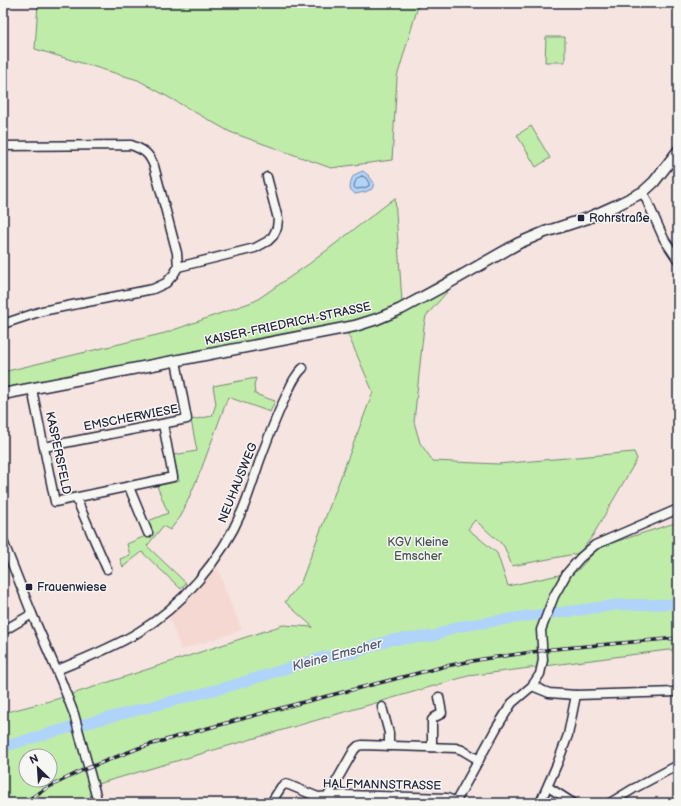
<svg xmlns="http://www.w3.org/2000/svg" width="681" height="806" viewBox="0 0 681 806" font-family="'Balsamiq Sans',sans-serif">
  <style>
    .built { fill: #f6d8d3 }
    .green { fill: #c0eca9; stroke: #718772; fill-rule: evenodd }
    .water { fill: #b0d4f9; stroke: #778dad }
    .lines { fill: none; stroke-linecap: round; stroke-linejoin: round }
    .shore { stroke: #5b6987; stroke-width: 1 }
    .river { stroke: #b0d4f9; stroke-width: 11 }
    .minor-casing { stroke: #22223b; stroke-width: 11 }
    .major-casing { stroke: #22223b; stroke-width: 13 }
    .minor { stroke: #f6f6f2; stroke-width: 8 }
    .major { stroke: #f6f6f2; stroke-width: 10 }
    .rail-casing { stroke: #22223b; stroke-width: 3.5 }
    .rail { stroke: #f6f6f2; stroke-width: 2; stroke-dasharray: 6; stroke-linecap: butt }
    .poi-dot { fill: #22223b; stroke: #f6f6f2; stroke-width: 1.5 }
    .labels { text-anchor: middle; dominant-baseline: central; stroke-width: 3; stroke-linejoin: round; paint-order: stroke }
    .poi-label { font-size: 12px; fill: #22223b; stroke: #f6f6f2; text-anchor: start }
    .street-label { font-size: 12px; fill: #22223b; stroke: #f6f6f2 }
    .park-label { font-size: 12px; fill: #4a5456; stroke: #f6f6f2 }
    .water-label { font-size: 13px; font-style: italic; fill: #4d5774; stroke: #f6f6f2 }
  </style>
  <rect width="100%" height="100%" fill="#f6e4e0"/>
  <filter id="ink" filterUnits="userSpaceOnUse"><feTurbulence type="fractalNoise" baseFrequency=".025" numOctaves="2"/><feDisplacementMap in="SourceGraphic" scale="8" xChannelSelector="R" yChannelSelector="G"/><feConvolveMatrix kernelMatrix="1 2 1 2 8 2 1 2 1" color-interpolation-filters="sRGB"/></filter>
  <g filter="url(#ink)">
    <!-- built -->
    <path class="built" d="M217,567L224,584L223,585L242,630L181,650L169,617L191,598Z"/>
    <!-- green -->
    <g class="green">
      <path d="M38,3H419L397,77L392,160L331,168L230,132L138,80L35,49Z"/>
      <path d="M546,37H565V62H545Z"/>
      <path d="M531,126L550,158L536,167L517,135Z"/>
      <path d="M395,198L402,302L460,269V277L426,316L424,326L414,422L420,443L433,461L498,464L634,452L637,459L593,535L580,553L512,566L504,546L475,520L468,529L497,553L508,586L577,571L599,547L678,522V650H668L468,676L94,785L98,803H3V713L57,699L283,625L313,627L285,602L301,582L373,392L343,323L3,391V372L165,333L255,301L309,264ZM26,756H50V780H26Z"/>
      <path d="M256,378L254,385L255,394L275,401L270,412L228,397L201,470L181,516L170,530L163,526L147,546L186,583L181,589L142,552L123,567L120,559L130,555L127,544L150,534L146,522L168,513L157,486L179,481L173,455L197,451L191,420L212,416L216,404L213,386Z"/>
    </g>
    <!-- water -->
    <path class="water" d="M363,171L369,176L374,183L372,189L365,192L355,194L350,189C351,177 352,175 363,171Z"/>
    <g class="lines">
      <!-- shore -->
      <path class="shore" d="M362,176L366,178L369,183V186L364,188L356,189L354,187C355,181 356,178 362,176Z"/>
      <!-- river -->
      <path class="river" d="M3,747L53,732L234,685L324,657L354,653L390,640L434,636L456,627L528,616L573,611L616,605L678,604"/>
      <defs>
        <g id="minor">
          <path d="M3,146L131,145C144,150 149,153 154,166L177,253L178,267L174,274L166,283L153,289L42,311L3,324"/>
          <path d="M643,192L664,239L678,260"/>
          <path d="M178,267L255,248L268,241L273,236L277,228L278,219L267,177"/>
          <path d="M32,389L55,502L173,477L163,424"/>
          <path d="M44,447L187,419L176,361"/>
          <path d="M129,487L148,533"/>
          <path d="M76,498L107,569"/>
          <path d="M3,541L32,614L62,683L74,714L98,803"/>
          <path d="M3,631L32,614"/>
          <path d="M57,670C84,659 112,648 137,633C182,606 221,560 242,511C249,495 254,477 260,460C268,438 276,417 286,396C291,385 295,375 303,368"/>
          <path d="M532,686L549,693L576,695L678,692"/>
          <path d="M382,707L389,733V746"/>
          <path d="M432,747V720L435,717L441,714L442,713L439,697"/>
          <path d="M548,787L573,803"/>
          <path d="M328,796L354,750L358,746L362,745L456,748L462,750L479,760"/>
          <path d="M271,803L281,787L285,784L289,785L318,797L345,795L447,798L456,802"/>
          <path d="M455,803L497,727L512,703L532,686L540,674L543,660L541,630L554,596L567,573L580,558L595,545L678,509"/>
          <path d="M540,803L558,762L568,735L576,695"/>
          <path d="M610,803L633,789L678,765"/>
        </g>
        <path id="major" d="M3,394L355,326L377,319L401,309L438,289L519,243L545,232L588,218L617,205L643,192L654,182L678,151"/>
      </defs>
      <!-- minor casing -->
      <use href="#minor" class="minor-casing"/>
      <!-- major casing -->
      <use href="#major" class="major-casing"/>
      <!-- minor -->
      <use href="#minor" class="minor"/>
      <!-- major -->
      <use href="#major" class="major"/>
      <defs>
        <path id="rail" d="M23,803L47,788L83,770L139,748L179,736L300,703L446,666L483,659L553,649L678,638"/>
      </defs>
      <!-- rail casing -->
      <use href="#rail" class="rail-casing"/>
      <!-- rail -->
      <use href="#rail" class="rail"/>
    </g>
  </g>
  <!-- markers -->
  <g class="poi-dot">
    <rect x="577" y="214" width="8" height="8" rx="2"/>
    <rect x="25" y="583" width="8" height="8" rx="2"/>
  </g>
  <g class="labels">
    <!-- poi labels -->
    <g class="poi-label">
      <text x="589" y="218">Rohrstraße</text>
      <text x="37" y="587">Frauenwiese</text>
    </g>
    <!-- street labels -->
    <g class="street-label">
      <text transform="translate(288 324) rotate(-12)">KAISER-FRIEDRICH-STRASSE</text>
      <text transform="translate(131 418) rotate(-11)">EMSCHERWIESE</text>
      <text transform="translate(58 453) rotate(78)">KASPERSFELD</text>
      <text transform="translate(238 483) rotate(-68)">NEUHAUSWEG</text>
      <text transform="translate(382 785) rotate(1)">HALFMANNSTRASSE</text>
    </g>
    <!-- park labels -->
    <g class="park-label">
      <text x="418" y="542">KGV Kleine<tspan x="418" dy="14">Emscher</tspan></text>
    </g>
    <!-- water labels -->
    <g class="water-label">
      <text transform="translate(337 655) rotate(-15)">Kleine Emscher</text>
    </g>
  </g>
  <!-- margin -->
  <rect width="681" height="806" fill="none" stroke="#f6f6f2" stroke-width="16"/>
  <rect x="8" y="8" width="665" height="790" fill="none" stroke="#22223b" stroke-width="1.5" filter="url(#ink)"/>
  <!-- north arrow -->
  <g transform="translate(38 768) rotate(335)"><circle r="19" fill="#f6f6f2" stroke="#a1a1a9"/>
  <path d="M0-3L7 15L0 10L-7 15Z" fill="#22223b"/>
  <text y="-6" font-size="11" font-weight="bold" text-anchor="middle" fill="#22223b">N</text>
  </g>
</svg>
